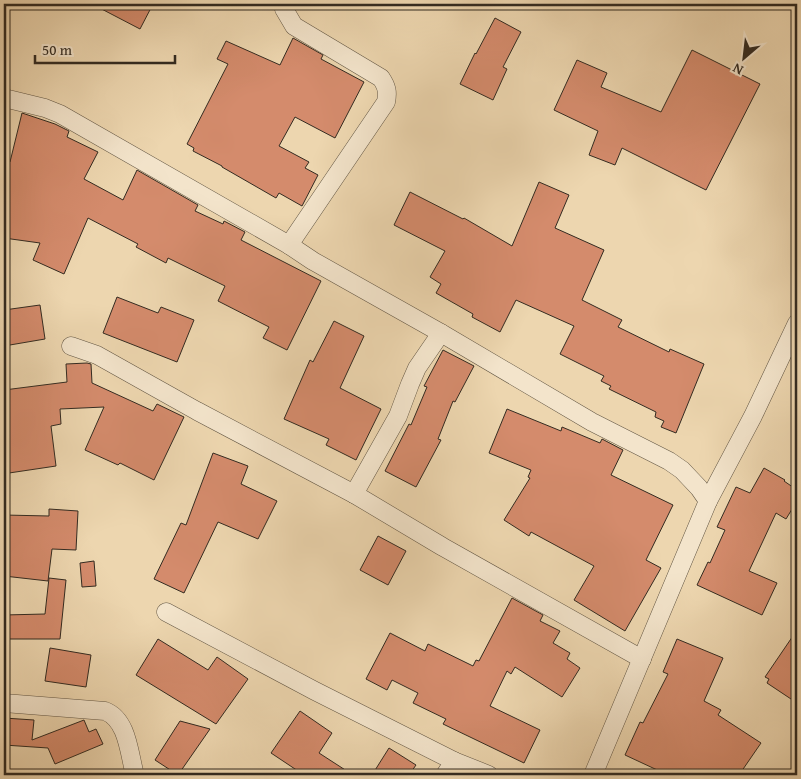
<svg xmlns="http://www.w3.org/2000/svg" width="801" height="779" viewBox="0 0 801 779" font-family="'Gentium Book Plus',serif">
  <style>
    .building { fill: #d48b6c; stroke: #332b21 }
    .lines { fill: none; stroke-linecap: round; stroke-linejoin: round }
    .minor-casing { stroke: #625644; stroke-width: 19 }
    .minor { stroke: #f3e4cb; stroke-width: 18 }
  </style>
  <rect width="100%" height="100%" fill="#edd6af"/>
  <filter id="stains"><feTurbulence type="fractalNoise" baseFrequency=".004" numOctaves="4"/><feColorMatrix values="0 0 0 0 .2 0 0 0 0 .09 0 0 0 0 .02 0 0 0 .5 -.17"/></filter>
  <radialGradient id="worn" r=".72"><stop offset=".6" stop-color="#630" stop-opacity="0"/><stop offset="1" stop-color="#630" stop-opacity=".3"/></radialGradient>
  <!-- building -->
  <g class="building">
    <path d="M92,4H153L140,29Z"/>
    <path d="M495,18L521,32L503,67L507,69L493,100L460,84L475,53L476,54Z"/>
    <path d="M293,38L323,55L321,59L364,82L335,138L295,117L279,146L309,162L305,168L318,175L302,206L279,193L276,198L222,167V166L193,151L194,148L187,144L228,64L217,59L226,41L280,65Z"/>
    <path d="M692,50L760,84L706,190L622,148L615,165L589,155L598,131L554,110L577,60L607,73L601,87L661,112Z"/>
    <path d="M22,113L55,124L69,131L67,137L98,152L84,179L123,200L137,170L198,205L195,211L223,224L224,221L245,232L241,240L321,281L287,350L263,338L269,327L218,301L225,286L168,258L166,263L136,247L138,244L88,218L64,274L33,260L40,243L4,238V161L10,162Z"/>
    <path d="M539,182L569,195L555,228L604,250L582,300L622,320L618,327L669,352L670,349L704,364L676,433L661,427L664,421L655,417L656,412L609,389L611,386L601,381L604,376L560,354L574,326L516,300L500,332L472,317L473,314L436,293L441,284L430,277L445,251L394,225L410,192L463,219L464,218L512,246Z"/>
    <path d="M117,297L158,313L161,307L194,320L177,362L103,333Z"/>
    <path d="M40,305L45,339L4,346V310Z"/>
    <path d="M334,321L364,336L340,388L381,409L356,460L326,445L329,439L284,419L310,360L313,362Z"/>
    <path d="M443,350L474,366L455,402L453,401L438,439L441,440L416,487L385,471L409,424L411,425L427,387L424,386Z"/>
    <path d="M87,363L91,364L92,383L153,411L157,404L184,417L154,480L120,463L118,465L85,450L104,407L60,409L61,424L51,426L56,466L9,473L4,440H6L4,424V390L67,382L66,364Z"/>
    <path d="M507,409L561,431L562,427L600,443L602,439L623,450L611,475L673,505L646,560L661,568L625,631L574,600L594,566L531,532L529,536L504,520L530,478L528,477L531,470L489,453Z"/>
    <path d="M213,453L248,466L241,484L277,501L258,539L218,522L184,593L154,579L181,523L186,525Z"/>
    <path d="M764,468L785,480L784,481L797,490V501L786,519L776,513L749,571L777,583L762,615L697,585L708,562L710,563L725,530L717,527L736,487L750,493Z"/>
    <path d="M49,509L78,511L76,550L52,549L48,581L4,576V515L49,516Z"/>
    <path d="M378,536L406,551L388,585L360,570Z"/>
    <path d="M94,561L96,586L82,587L80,563Z"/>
    <path d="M49,578L66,580L60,639H4V615L45,614Z"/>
    <path d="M512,598L543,615L540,621L560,631L553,643L570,653L567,659L580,668L562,697L515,667L511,674L507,671L490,706L540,730L524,763L443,724L446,719L413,703L418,693L392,680L387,690L366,679L390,633L425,651L428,644L473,666L476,660L479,661Z"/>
    <path d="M797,630V703L767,683L769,679L765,677Z"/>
    <path d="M158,639L208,670L217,657L248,679L216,724L136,675Z"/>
    <path d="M677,639L723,658L704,701L721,710L718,715L761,743L739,775H668L625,755L640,722L643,723L668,674L663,672Z"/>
    <path d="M50,648L91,655L86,687L45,681Z"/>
    <path d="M300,711L332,733L319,753L353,775H304L271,753Z"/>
    <path d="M4,718L34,720L32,740L84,720L89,732L96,729L103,744L55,764L48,748L4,745Z"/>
    <path d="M180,721L210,729L178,775L155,760Z"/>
    <path d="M389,748L416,765L409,775H372Z"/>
  </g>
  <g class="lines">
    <defs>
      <g id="minor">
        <path d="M283,4L284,9L294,26L381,78C387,87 388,92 386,102L289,245"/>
        <path d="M4,98L45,108L60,114L289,245L313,261L441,333L592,422L669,461L682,470L699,488L708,501L593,775"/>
        <path d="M71,346L97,355L197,411L354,494L398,416L410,384L417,368L441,333"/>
        <path d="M354,494L443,547L642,659"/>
        <path d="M708,501L753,416L797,323"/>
        <path d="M166,612L315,691L454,761"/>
        <path d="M4,703L105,711C128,720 129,754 135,775"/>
        <path d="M445,775L454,761L489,775"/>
      </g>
    </defs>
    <!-- minor casing -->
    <use href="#minor" class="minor-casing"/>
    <!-- minor -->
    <use href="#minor" class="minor"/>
  </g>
  <!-- margin -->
  <rect width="801" height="779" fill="none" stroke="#edd6af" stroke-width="20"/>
  <rect x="5" y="5" width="791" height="769" fill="none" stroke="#332b21" stroke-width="2.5"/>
  <rect x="10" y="10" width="781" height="759" fill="none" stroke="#332b21"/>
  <!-- north arrow -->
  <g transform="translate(744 58) rotate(208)" stroke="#f3e4cb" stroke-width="4" paint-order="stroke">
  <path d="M0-4L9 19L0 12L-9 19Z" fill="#332b21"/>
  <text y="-8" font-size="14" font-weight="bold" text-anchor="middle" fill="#332b21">N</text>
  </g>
  <!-- scale -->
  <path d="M35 55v8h140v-8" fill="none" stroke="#332b21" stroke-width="2.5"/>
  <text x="42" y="55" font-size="15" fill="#332b21" stroke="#f3e4cb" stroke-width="4" paint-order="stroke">50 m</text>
  <rect width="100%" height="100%" filter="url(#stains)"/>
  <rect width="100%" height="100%" fill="url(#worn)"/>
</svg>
